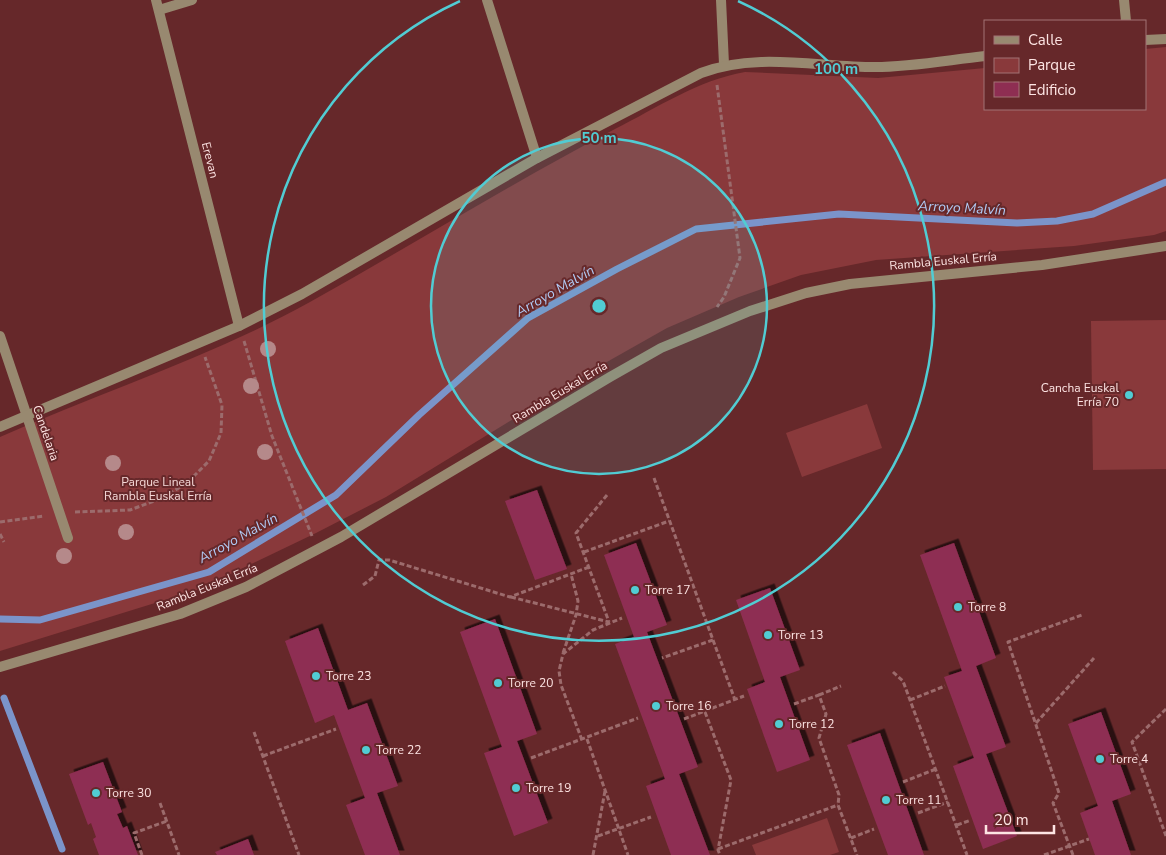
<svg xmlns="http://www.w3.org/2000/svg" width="1166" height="855" viewBox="0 0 1166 855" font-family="'Nunito Sans',sans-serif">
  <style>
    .green { fill: #89393b }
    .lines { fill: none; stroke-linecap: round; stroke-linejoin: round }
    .stream { stroke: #7b94ca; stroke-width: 7 }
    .building { fill: #8e2e52; filter: url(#shadow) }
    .path { stroke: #9c6b6c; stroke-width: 3; stroke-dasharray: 5 2.5; stroke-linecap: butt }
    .minor { stroke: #988970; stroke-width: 10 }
    .tree { fill: #b5898a }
    .ring { fill: none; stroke: #51ccd3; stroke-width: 2.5 }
    .poi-dot { fill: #51ccd3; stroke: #66282a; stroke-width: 2 }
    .labels { text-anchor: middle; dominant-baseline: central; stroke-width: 4; stroke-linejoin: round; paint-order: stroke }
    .street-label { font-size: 12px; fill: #fde4e3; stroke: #66282a }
    .poi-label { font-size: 12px; fill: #fde4e3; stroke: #66282a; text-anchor: start }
    .park-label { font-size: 12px; fill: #f6d9d8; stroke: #66282a }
    .water-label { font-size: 14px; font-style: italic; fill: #b1caf4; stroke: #66282a }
    .centre { fill: #51ccd3; stroke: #66282a; stroke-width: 2.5 }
    .ring-label { font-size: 15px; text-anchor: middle; font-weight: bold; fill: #51ccd3; stroke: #66282a; stroke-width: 4; stroke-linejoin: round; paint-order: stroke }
  </style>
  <defs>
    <filter id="shadow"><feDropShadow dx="4.5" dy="-4.5" stdDeviation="0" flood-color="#0009"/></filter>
  </defs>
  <rect width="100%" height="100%" fill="#66282a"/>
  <!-- green -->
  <g class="green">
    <path d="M1166,47V231L1154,235L1074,246L876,260L801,275L739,297L667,328L598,367L386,497L316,533L197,590L0,651V437C103,391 211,357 310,302C412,245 512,183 615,129C657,108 698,80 745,72L878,78L985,68V109H1145V49Z"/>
    <path d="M1166,320V469L1093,470L1091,321Z"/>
    <path d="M867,404L882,448L802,477L786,433Z"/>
    <path d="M827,818L839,852L830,855H756L752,845Z"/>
  </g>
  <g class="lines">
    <!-- stream -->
    <g class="stream">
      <path d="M0,619L40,620L209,572L336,495L419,415L528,318L617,269L696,229L839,214L1017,223L1057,221L1093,214L1166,182"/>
      <path d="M4,698L62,849"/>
    </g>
  </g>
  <!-- building -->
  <g class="building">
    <path d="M537,490L567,569L535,580L505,501Z"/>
    <path d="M636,543L667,625L647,632L698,767L679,774L710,855H671L646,786L665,779L615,644L634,637L604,555Z"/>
    <path d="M954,543L996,658L976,666L1006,747L986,754L1017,836L983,849L953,766L974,758L944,677L962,671L920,555Z"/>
    <path d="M770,588L800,670L780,677L810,760L777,772L747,689L765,682L736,600Z"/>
    <path d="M495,619L537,734L517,741L548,823L514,836L484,753L502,747L460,632Z"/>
    <path d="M318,628L348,710L367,703L398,786L377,793L400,855H365L346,805L365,798L334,715L315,723L285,641Z"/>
    <path d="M1101,712L1131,794L1112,801L1131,855H1095L1080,813L1098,806L1068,724Z"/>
    <path d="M880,733L924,855H888L847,745Z"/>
    <path d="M103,762L122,812L117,814L123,828L127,826L138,855H99L93,839L96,837L91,823L88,825L69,774Z"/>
    <path d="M248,839L254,855H217L215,852Z"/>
  </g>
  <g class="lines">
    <!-- path -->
    <g class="path">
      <path d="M717,85L740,258L724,297L717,307"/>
      <path d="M244,341L272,436L312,536"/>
      <path d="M654,478L713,640L662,658"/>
      <path d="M607,495L576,533L609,622"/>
      <path d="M75,512L130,510L162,498L187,483L209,461L221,433L222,405L205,357"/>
      <path d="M0,522L44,516"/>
      <path d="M0,534L4,542"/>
      <path d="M584,552L669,521"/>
      <path d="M363,585L375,576L379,560H389L510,597L589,567"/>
      <path d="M511,597L609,622"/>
      <path d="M713,640L735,700"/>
      <path d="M563,653L576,615L578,601L571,574"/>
      <path d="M893,672L903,681L967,855"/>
      <path d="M819,695L841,686"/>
      <path d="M910,700L945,686"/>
      <path d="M794,704L819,695L826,714L819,738L839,795L838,805L857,855"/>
      <path d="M1166,709L1132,742L1166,836"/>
      <path d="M705,712L731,780L718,850L720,855"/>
      <path d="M684,719L744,696"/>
      <path d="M1036,723L1094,658"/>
      <path d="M254,732L299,855"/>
      <path d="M587,739L628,855"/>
      <path d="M582,740L561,685L559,671L563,654L593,630L622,618"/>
      <path d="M263,756L336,729"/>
      <path d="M531,758L638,718"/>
      <path d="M903,782L936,769"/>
      <path d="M160,803L179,855"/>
      <path d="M918,813L948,802"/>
      <path d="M957,825L971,820"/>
      <path d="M598,836L651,817"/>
      <path d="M851,838L874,829"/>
      <path d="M718,849L838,805"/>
      <path d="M142,855L134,833L167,821"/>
      <path d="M593,855L605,791"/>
      <path d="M1044,855L1089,839"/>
      <path d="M1073,855L1053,803L1059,793L1008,642L1082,615"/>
    </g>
    <!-- minor -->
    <g class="minor">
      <path d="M156,0L239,326"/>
      <path d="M487,0L537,158"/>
      <path d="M721,0L724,64"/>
      <path d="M1124,0L1126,21"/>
      <path d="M159,10L192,0"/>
      <path d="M1145,40L1166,39"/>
      <path d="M0,336L68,538"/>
      <path d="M0,427L239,326L302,294L537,158L701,73C756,52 817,67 875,67C912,67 948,60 985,56"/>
      <path d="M0,667L180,614L246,587L341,537L610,377L661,348L750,311L806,293L850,284L1042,265L1166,246"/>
    </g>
  </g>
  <!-- trees -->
  <g class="tree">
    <circle cx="268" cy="349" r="8"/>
    <circle cx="251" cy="386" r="8"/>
    <circle cx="265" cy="452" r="8"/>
    <circle cx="113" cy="463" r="8"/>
    <circle cx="126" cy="532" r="8"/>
    <circle cx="64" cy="556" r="8"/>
  </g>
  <!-- distance rings -->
  <circle cx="599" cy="306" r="168" fill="#51ccd3" fill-opacity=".12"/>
  <g class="ring">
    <circle cx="599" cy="306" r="168"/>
    <path d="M738 1A335 335 0 1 1 460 1"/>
  </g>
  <!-- markers -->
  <g class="poi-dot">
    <circle cx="1129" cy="395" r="5"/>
    <circle cx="635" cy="590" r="5"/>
    <circle cx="958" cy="607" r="5"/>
    <circle cx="768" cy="635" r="5"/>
    <circle cx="316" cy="676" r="5"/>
    <circle cx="498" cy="683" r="5"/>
    <circle cx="656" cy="706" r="5"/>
    <circle cx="779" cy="724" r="5"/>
    <circle cx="366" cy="750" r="5"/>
    <circle cx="1100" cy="759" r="5"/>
    <circle cx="516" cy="788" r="5"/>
    <circle cx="96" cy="793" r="5"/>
    <circle cx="886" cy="800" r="5"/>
  </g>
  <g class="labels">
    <!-- street labels -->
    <g class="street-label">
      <text transform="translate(210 160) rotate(76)">Erevan</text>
      <text transform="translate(943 261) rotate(-5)">Rambla Euskal Erría</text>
      <text transform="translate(560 392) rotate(-31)">Rambla Euskal Erría</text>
      <text transform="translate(46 433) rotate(71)">Candelaria</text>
      <text transform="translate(207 587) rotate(-22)">Rambla Euskal Erría</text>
    </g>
    <!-- poi labels -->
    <g class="poi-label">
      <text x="1119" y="388" text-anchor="end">Cancha Euskal<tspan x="1119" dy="14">Erría 70</tspan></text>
      <text x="645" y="590">Torre 17</text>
      <text x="968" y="607">Torre 8</text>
      <text x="778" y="635">Torre 13</text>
      <text x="326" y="676">Torre 23</text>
      <text x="508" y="683">Torre 20</text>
      <text x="666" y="706">Torre 16</text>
      <text x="789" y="724">Torre 12</text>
      <text x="376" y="750">Torre 22</text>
      <text x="1110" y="759">Torre 4</text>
      <text x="526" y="788">Torre 19</text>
      <text x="106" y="793">Torre 30</text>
      <text x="896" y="800">Torre 11</text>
    </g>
    <!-- park labels -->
    <g class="park-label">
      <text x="158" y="482">Parque Lineal<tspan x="158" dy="14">Rambla Euskal Erría</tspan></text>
    </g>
    <!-- water labels -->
    <g class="water-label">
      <text transform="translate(962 208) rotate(3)">Arroyo Malvín</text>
      <text transform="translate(555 291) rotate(-30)">Arroyo Malvín</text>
      <text transform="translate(238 538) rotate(-29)">Arroyo Malvín</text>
    </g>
  </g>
  <circle cx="599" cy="306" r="8" class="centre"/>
  <g class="ring-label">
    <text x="836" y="74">100 m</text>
    <text x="599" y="143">50 m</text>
  </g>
  <!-- legend -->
  <rect x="984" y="20" width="162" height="90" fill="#66282a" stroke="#a27374"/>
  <rect x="994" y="36" width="25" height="8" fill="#988970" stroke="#a27374"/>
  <text x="1028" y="45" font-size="15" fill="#fde4e3">Calle</text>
  <rect x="994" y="58" width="25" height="15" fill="#89393b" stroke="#a27374"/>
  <text x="1028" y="70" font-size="15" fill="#fde4e3">Parque</text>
  <rect x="994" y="82" width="25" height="15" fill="#8e2e52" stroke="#a27374"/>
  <text x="1028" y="95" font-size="15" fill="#fde4e3">Edificio</text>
  <!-- scale -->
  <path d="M986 825v8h68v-8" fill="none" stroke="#fde4e3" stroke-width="2.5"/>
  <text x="994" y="825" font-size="15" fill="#fde4e3" stroke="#66282a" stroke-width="4" paint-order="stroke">20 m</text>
</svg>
